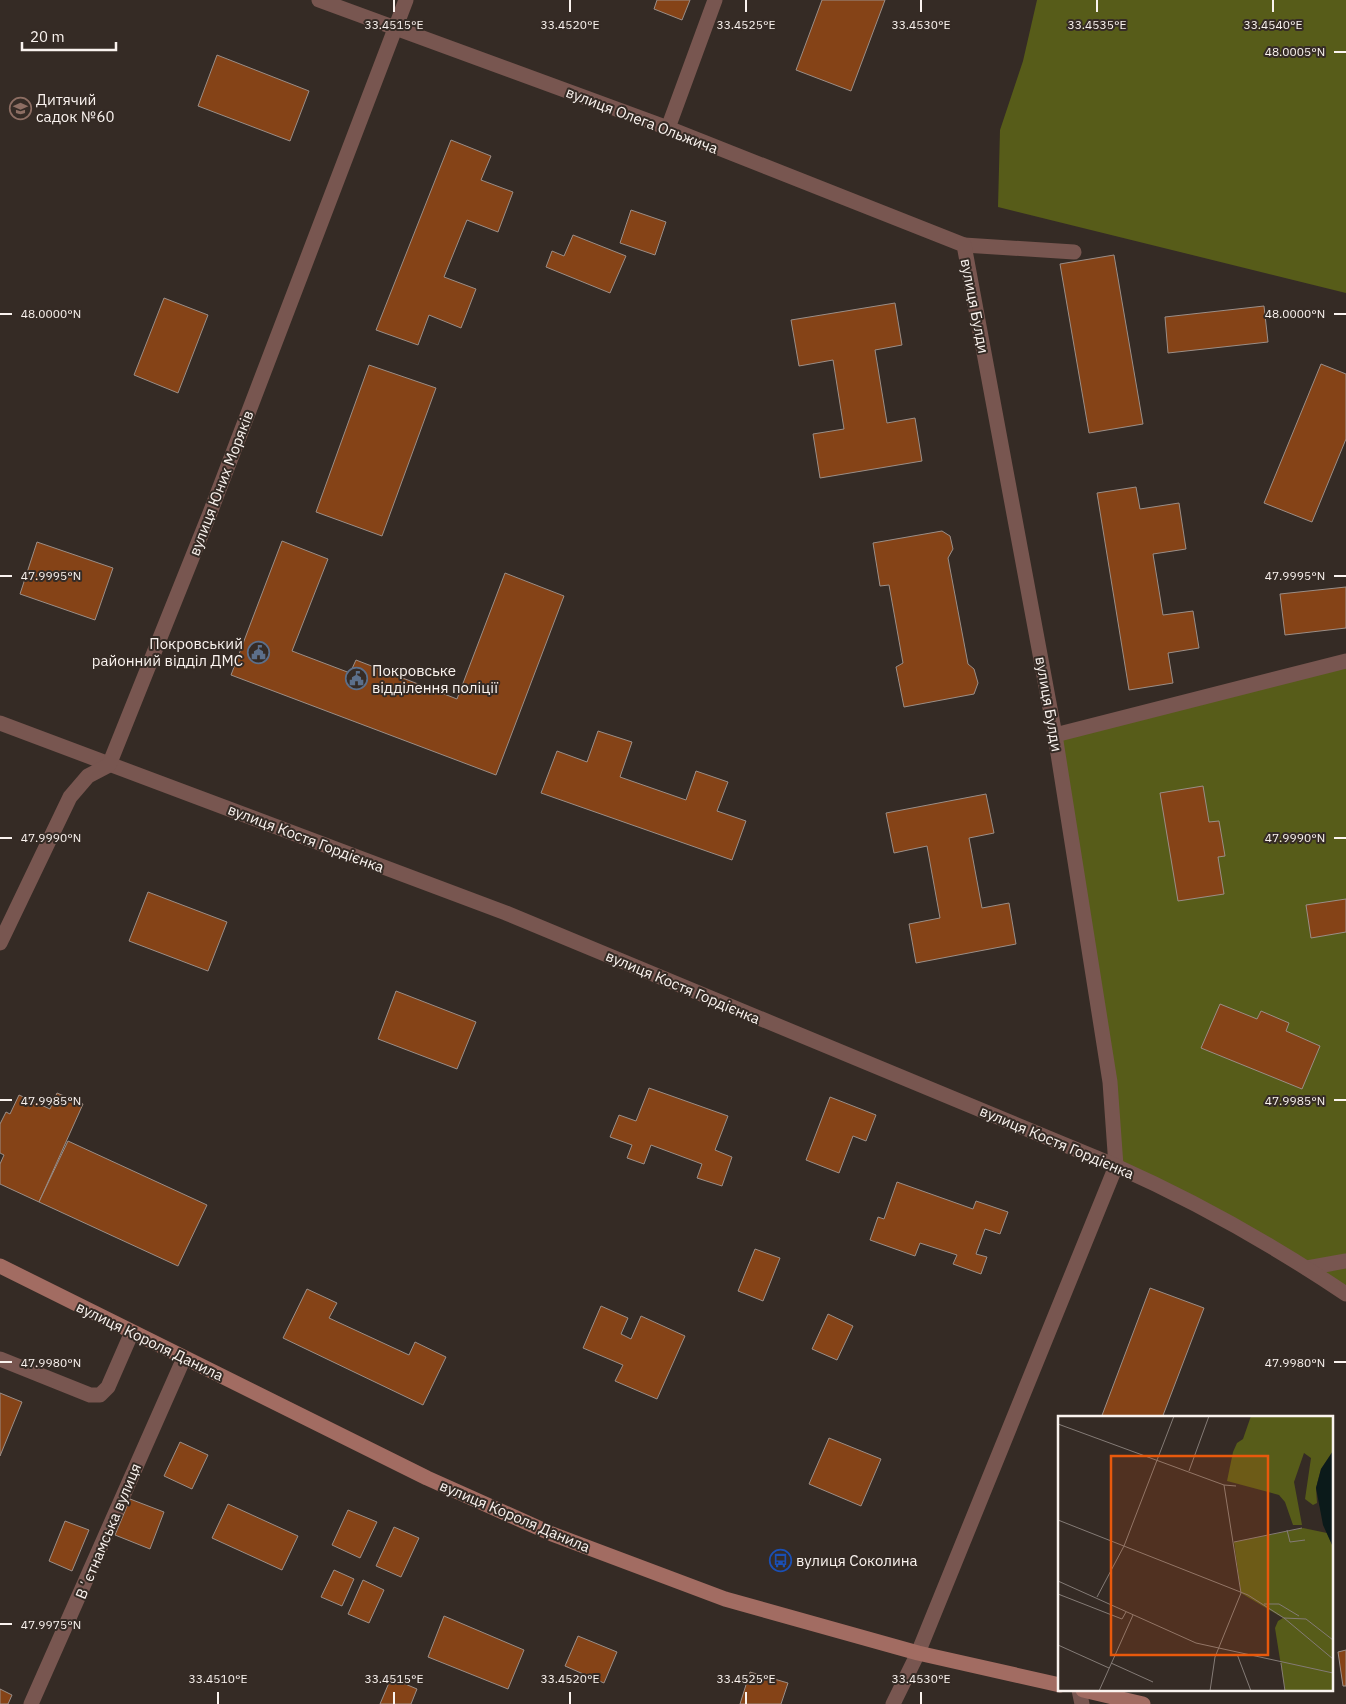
<svg xmlns="http://www.w3.org/2000/svg" width="1346" height="1704" viewBox="0 0 1346 1704" font-family="'IBM Plex Sans',sans-serif">
  <style>
    .green { fill: #575c19 }
    .building { fill: #854317; stroke: #9b8e87 }
    .lines { fill: none; stroke-linecap: round; stroke-linejoin: round }
    .service { stroke: #785650; stroke-width: 15 }
    .minor { stroke: #785650; stroke-width: 15 }
    .secondary { stroke: #a26c62; stroke-width: 15 }
    .ticks { fill: none; stroke: #faf3ef; stroke-width: 2 }
    .labels { text-anchor: middle; dominant-baseline: central; stroke-width: 4; stroke-linejoin: round; paint-order: stroke }
    .poi-label { font-size: 15px; fill: #faf3ef; stroke: #352b25; text-anchor: start }
    .street-label { font-size: 15px; fill: #faf3ef; stroke: #352b25 }
    .inset-road { fill: none; stroke: #847b76; stroke-width: 1 }
    .view { fill: #e8590c; fill-opacity: 0.15; stroke: #e8590c; stroke-width: 2.5 }
    .inset-edge { fill: none; stroke: #faf3ef; stroke-width: 2.5 }
    .ticks-label { font-size: 12px; text-anchor: middle; fill: #faf3ef; stroke: #352b25; stroke-width: 4; stroke-linejoin: round; paint-order: stroke }
  </style>
  <rect width="100%" height="100%" fill="#352b25"/>
  <!-- green -->
  <g class="green">
    <path d="M1037,0H1346V293L998,207L1000,130L1023,61Z"/>
    <path d="M1346,661V1294L1116,1166L1055,735Z"/>
  </g>
  <!-- building -->
  <g class="building">
    <path d="M657,0H690L682,20L654,9Z"/>
    <path d="M822,0H885L851,91L796,70Z"/>
    <path d="M217,55L309,91L290,141L198,106Z"/>
    <path d="M451,140L491,156L481,180L513,192L498,232L467,220L444,277L476,289L461,328L429,315L418,345L376,330Z"/>
    <path d="M631,210L666,222L655,255L620,243Z"/>
    <path d="M573,235L626,256L610,293L546,267L552,251L564,256Z"/>
    <path d="M1114,255L1143,424L1089,433L1060,264Z"/>
    <path d="M164,298L208,315L178,393L134,375Z"/>
    <path d="M895,303L902,345L875,350L887,423L915,418L922,461L820,478L813,434L844,429L833,360L799,366L791,320Z"/>
    <path d="M1264,306L1268,342L1168,353L1165,317Z"/>
    <path d="M1321,364L1346,374V439L1312,522L1264,503Z"/>
    <path d="M369,365L436,388L382,536L316,512Z"/>
    <path d="M1136,487L1140,509L1179,503L1186,549L1153,554L1163,615L1193,611L1199,648L1168,653L1173,683L1129,690L1097,493Z"/>
    <path d="M942,531L950,536L953,549L948,558L968,664L974,669L978,683L974,694L904,707L896,667L903,663L889,585L880,586L873,543Z"/>
    <path d="M282,541L328,559L292,651L350,673L356,660L457,699L505,573L564,596L496,775L231,675Z"/>
    <path d="M37,542L113,568L95,620L20,594Z"/>
    <path d="M1346,587V628L1285,635L1280,594Z"/>
    <path d="M598,731L632,742L620,777L686,800L696,771L728,782L717,811L746,821L732,860L541,793L557,751L587,762Z"/>
    <path d="M1203,786L1209,822L1219,821L1225,856L1218,857L1224,894L1178,901L1160,793Z"/>
    <path d="M986,794L994,833L969,838L982,908L1009,903L1016,944L916,963L909,924L940,918L927,846L894,853L886,813Z"/>
    <path d="M148,892L227,922L208,971L129,941Z"/>
    <path d="M1346,899V932L1311,938L1306,905Z"/>
    <path d="M396,991L476,1022L457,1069L378,1039Z"/>
    <path d="M1220,1004L1257,1019L1261,1011L1289,1023L1286,1031L1320,1046L1302,1089L1201,1048Z"/>
    <path d="M649,1088L728,1116L715,1150L732,1157L722,1186L697,1178L702,1164L651,1145L644,1164L627,1158L632,1145L610,1137L619,1115L636,1121Z"/>
    <path d="M57,1093L83,1104L39,1202L0,1184V1164L4,1155L0,1153V1124L6,1112L10,1114L19,1095L50,1109Z"/>
    <path d="M830,1097L876,1115L866,1141L853,1136L839,1173L806,1160Z"/>
    <path d="M68,1141L207,1205L178,1266L39,1202Z"/>
    <path d="M897,1182L973,1209L976,1201L1008,1212L1000,1234L985,1229L976,1254L987,1257L981,1274L953,1264L957,1255L920,1243L915,1256L870,1240L878,1217L884,1219Z"/>
    <path d="M755,1249L780,1258L763,1301L738,1291Z"/>
    <path d="M1150,1288L1204,1308L1162,1418H1101Z"/>
    <path d="M307,1289L337,1303L329,1318L409,1355L415,1342L446,1357L423,1405L283,1338Z"/>
    <path d="M601,1306L628,1318L621,1334L631,1339L641,1316L685,1336L657,1399L615,1381L623,1365L583,1348Z"/>
    <path d="M828,1314L853,1326L837,1360L812,1349Z"/>
    <path d="M0,1393L22,1402L0,1456Z"/>
    <path d="M829,1438L881,1459L861,1506L809,1484Z"/>
    <path d="M180,1442L208,1455L192,1489L164,1476Z"/>
    <path d="M130,1499L164,1512L150,1549L115,1535Z"/>
    <path d="M228,1504L298,1536L282,1570L212,1538Z"/>
    <path d="M348,1510L377,1522L360,1558L332,1545Z"/>
    <path d="M65,1521L89,1530L72,1571L49,1561Z"/>
    <path d="M394,1527L419,1538L401,1577L376,1566Z"/>
    <path d="M334,1570L354,1579L342,1606L321,1597Z"/>
    <path d="M363,1580L384,1590L369,1623L348,1614Z"/>
    <path d="M444,1616L524,1650L508,1689L428,1657Z"/>
    <path d="M578,1636L617,1652L604,1683L565,1666Z"/>
    <path d="M1346,1650V1686H1343L1338,1652Z"/>
    <path d="M750,1672L788,1683L781,1704H740Z"/>
    <path d="M391,1678L417,1689L411,1704H380Z"/>
    <path d="M0,1689L12,1695L8,1704H0Z"/>
  </g>
  <g class="lines">
    <!-- service -->
    <g class="service">
      <path d="M668,128L715,0"/>
      <path d="M964,245L1074,252"/>
      <path d="M1307,1268L1346,1261"/>
      <path d="M0,1359L90,1395H100L108,1387L132,1332"/>
    </g>
    <!-- minor -->
    <g class="minor">
      <path d="M319,0L668,128L964,245L1055,735L1110,1082L1116,1166L918,1653L893,1704"/>
      <path d="M0,723L506,913L1116,1166C1197,1202 1273,1245 1346,1294"/>
      <path d="M1055,735L1346,661"/>
      <path d="M0,943L70,797L88,776L109,765L210,513L406,0"/>
      <path d="M1079,1690L1082,1704"/>
      <path d="M31,1704L184,1358"/>
    </g>
    <!-- secondary -->
    <g class="secondary">
      <path d="M0,1266L427,1478L552,1534L725,1599L918,1653L1060,1685"/>
      <path d="M1083,1690L1143,1704"/>
    </g>
  </g>
  <!-- ticks -->
  <path class="ticks" d="M394,0V12M570,0V12M746,0V12M921,0V12M1097,0V12M1273,0V12M1334,52H1346M0,314H12M1334,314H1346M0,576H12M1334,576H1346M0,838H12M1334,838H1346M0,1100H12M1334,1100H1346M0,1362H12M1334,1362H1346M0,1624H12M218,1692V1704M394,1692V1704M570,1692V1704M746,1692V1704M921,1692V1704"/>
  <!-- icons -->
  <defs>
    <symbol id="school-ring" viewBox="-11 -11 22 22"><circle r="9.5" fill="#352b25" stroke="#8d6e63" stroke-width="1.5"/><path d="M0-5L7-2L0 1L-7-2ZM-4 1L0 2.5L4 1V4Q0 6-4 4Z" fill="#8d6e63"/></symbol>
    <symbol id="civic-ring" viewBox="-11 -11 22 22"><circle r="9.5" fill="#352b25" stroke="#5c6f8a" stroke-width="1.5"/><path d="M-.6-6.5H3V-4.5H.6V-3L4-1V1h2V6H-6V1h2V-1L-.6-3ZM-1.2 2.5V6h2.4V2.5Z" fill="#5c6f8a"/></symbol>
    <symbol id="bus-ring" viewBox="-11 -11 22 22"><circle r="9.5" fill="#352b25" stroke="#1a4fb4" stroke-width="1.5"/><path d="M-5-6H5V4H4V6H2V4H-2V6H-4V4H-5ZM-3.5-4V0h7V-4ZM-3.5 1.2v1.5H-2V1.2ZM2 1.2v1.5H3.5V1.2Z" fill="#1a4fb4"/></symbol>
  </defs>
  <g fill-rule="evenodd">
    <use href="#school-ring" x="8" y="96" width="25" height="25"/>
    <use href="#civic-ring" x="246" y="640" width="25" height="25"/>
    <use href="#civic-ring" x="344" y="666" width="25" height="25"/>
    <use href="#bus-ring" x="768" y="1548" width="25" height="25"/>
  </g>
  <g class="labels">
    <!-- poi labels -->
    <g class="poi-label">
      <text x="36" y="99">Дитячий<tspan x="36" dy="17">садок №60</tspan></text>
      <text x="243" y="643" text-anchor="end">Покровський<tspan x="243" dy="17">районний відділ ДМС</tspan></text>
      <text x="372" y="670">Покровське<tspan x="372" dy="17">відділення поліції</tspan></text>
      <text x="796" y="1560">вулиця Соколина</text>
    </g>
    <!-- street labels -->
    <g class="street-label">
      <text transform="translate(642 120) rotate(21)">вулиця Олега Ольжича</text>
      <text transform="translate(975 306) rotate(79)">вулиця Булди</text>
      <text transform="translate(221 483) rotate(-69)">вулиця Юних Моряків</text>
      <text transform="translate(1049 704) rotate(80)">вулиця Булди</text>
      <text transform="translate(306 838) rotate(21)">вулиця Костя Гордієнка</text>
      <text transform="translate(683 987) rotate(23)">вулиця Костя Гордієнка</text>
      <text transform="translate(1057 1142) rotate(23)">вулиця Костя Гордієнка</text>
      <text transform="translate(150 1341) rotate(26)">вулиця Короля Данила</text>
      <text transform="translate(515 1516) rotate(23)">вулиця Короля Данила</text>
      <text transform="translate(108 1531) rotate(-67)">Вʼєтнамська вулиця</text>
    </g>
  </g>
  <!-- overview -->
  <g transform="translate(1058 1416)">
    <rect width="275" height="275" fill="#352b25"/>
    <path d="M193,0H275V35L263,53L258,72L259,87L255,89L247,83L253,42L246,37L236,66L244,109H235L227,86L221,79L169,65L175,36L179,27L185,23ZM245,112L269,117L275,131V275H227L217,212L220,205L225,202L183,177L176,126Z" fill="#575c19"/>
    <path d="M275,35V131L265,109L258,72L263,53Z" fill="#0b1a1a"/>
    <path class="inset-road" d="M0,8L166,69L178,70M131,55L151,0M0,104L190,179L226,202L275,243M229,114L232,126L247,124M176,126L244,112M0,165L138,227L275,257M0,178L64,203L68,196M39,181L66,130L116,0M206,188H221L241,200M226,202L248,203L275,224M0,229L51,252M179,238L193,275M53,247L95,266M223,247L227,275M41,275L75,199M152,275L157,241L183,177L166,69"/>
    <path class="view" d="M53,40H210V239H53Z"/>
    <rect width="275" height="275" class="inset-edge"/>
  </g>
  <g class="ticks-label">
    <text x="394" y="29">33.4515°E</text>
    <text x="570" y="29">33.4520°E</text>
    <text x="746" y="29">33.4525°E</text>
    <text x="921" y="29">33.4530°E</text>
    <text x="1097" y="29">33.4535°E</text>
    <text x="1273" y="29">33.4540°E</text>
    <text x="1295" y="56">48.0005°N</text>
    <text x="51" y="318">48.0000°N</text>
    <text x="1295" y="318">48.0000°N</text>
    <text x="51" y="580">47.9995°N</text>
    <text x="1295" y="580">47.9995°N</text>
    <text x="51" y="842">47.9990°N</text>
    <text x="1295" y="842">47.9990°N</text>
    <text x="51" y="1105">47.9985°N</text>
    <text x="1295" y="1105">47.9985°N</text>
    <text x="51" y="1367">47.9980°N</text>
    <text x="1295" y="1367">47.9980°N</text>
    <text x="51" y="1629">47.9975°N</text>
    <text x="218" y="1683">33.4510°E</text>
    <text x="394" y="1683">33.4515°E</text>
    <text x="570" y="1683">33.4520°E</text>
    <text x="746" y="1683">33.4525°E</text>
    <text x="921" y="1683">33.4530°E</text>
  </g>
  <!-- scale -->
  <path d="M22 42v8h94v-8" fill="none" stroke="#faf3ef" stroke-width="2.5"/>
  <text x="30" y="42" font-size="15" fill="#faf3ef" stroke="#352b25" stroke-width="4" paint-order="stroke">20 m</text>
</svg>
